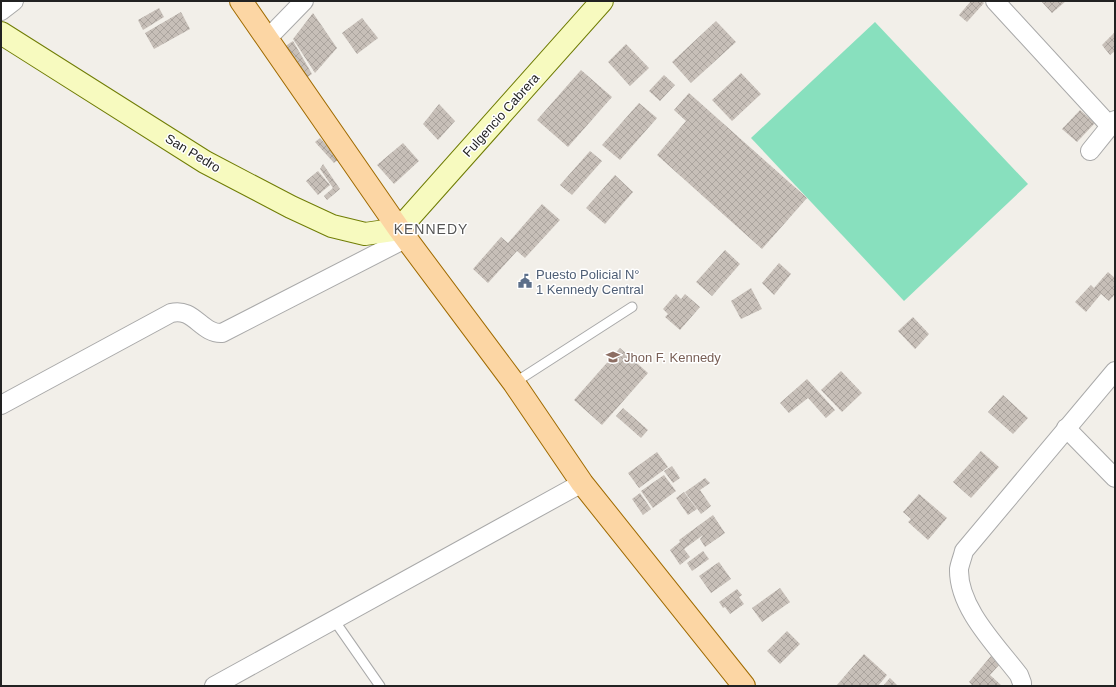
<svg xmlns="http://www.w3.org/2000/svg" width="1116" height="687" viewBox="0 0 1116 687" font-family="Arial,sans-serif">
  <style>
    .pitch { fill: #88e0be }
    .building { fill: url(#building-cross-hatch) }
    .lines { fill: none; stroke-linecap: round; stroke-linejoin: round }
    .lane-casing { stroke: #a9a9a9; stroke-width: 11 }
    .street-casing { stroke: #a9a9a9; stroke-width: 20 }
    .secondary-casing { stroke: #707d05; stroke-width: 24 }
    .primary-casing { stroke: #a06b00; stroke-width: 24 }
    .lane { stroke: #fff; stroke-width: 9 }
    .street { stroke: #fff; stroke-width: 18 }
    .secondary { stroke: #f7fabf; stroke-width: 22 }
    .primary { stroke: #fcd6a4; stroke-width: 22 }
    .labels { text-anchor: middle; dominant-baseline: central; stroke-width: 3; stroke-linejoin: round; paint-order: stroke }
    .street-label { font-size: 13px; fill: #222; stroke: #fff }
    .service-label { font-size: 13px; fill: #4e5e75; stroke: #fff; text-anchor: start }
    .education-label { font-size: 13px; fill: #785e54; stroke: #fff; text-anchor: start }
    .neighbourhood-label { font-size: 14px; letter-spacing: 1px; fill: #555; stroke: #fff }
  </style>
  <defs>
    <pattern id="building-cross-hatch" width="8" height="8" patternUnits="userSpaceOnUse"><rect width="8" height="8" fill="#c7bfb8"/><path d="M0 0l8 8M0 8l8-8" fill="none" stroke="#aba49e"/></pattern>
  </defs>
  <rect width="100%" height="100%" fill="#f2efe9"/>
  <!-- pitch -->
  <path class="pitch" d="M875,22L1028,184L904,301L751,138Z"/>
  <!-- building -->
  <g class="building">
    <path d="M971,1H982L984,3L967,22L959,15Z"/>
    <path d="M1041,1H1066L1052,13Z"/>
    <path d="M159,8L164,17L143,30L138,20Z"/>
    <path d="M181,12L190,29L154,49L145,33Z"/>
    <path d="M313,13L337,48L315,73L293,39Z"/>
    <path d="M362,18L378,38L357,54L342,33Z"/>
    <path d="M716,21L736,42L691,83L672,62Z"/>
    <path d="M1115,32V51L1110,55L1102,45Z"/>
    <path d="M293,41L312,74L303,80L284,47Z"/>
    <path d="M626,44L649,68L630,86L608,62Z"/>
    <path d="M581,70L612,97L568,147L537,120Z"/>
    <path d="M741,73L761,94L732,121L712,100Z"/>
    <path d="M664,75L675,85L660,101L649,91Z"/>
    <path d="M689,93L807,198L762,249L657,155L686,121L674,110Z"/>
    <path d="M639,103L657,118L620,160L602,145Z"/>
    <path d="M439,104L455,121L438,140L423,124Z"/>
    <path d="M1080,110L1095,123L1077,142L1062,129Z"/>
    <path d="M320,138L339,159L334,163L315,142Z"/>
    <path d="M403,143L419,161L394,184L377,165Z"/>
    <path d="M590,151L602,161L572,195L560,185Z"/>
    <path d="M323,164L340,189L327,200L324,196L333,188L320,169Z"/>
    <path d="M318,171L330,185L318,195L306,181Z"/>
    <path d="M615,175L633,192L605,224L586,208Z"/>
    <path d="M542,204L560,220L525,258L517,251L488,283L473,269L501,237L508,243Z"/>
    <path d="M725,250L740,264L712,296L696,282Z"/>
    <path d="M779,263L791,274L774,295L762,283Z"/>
    <path d="M1108,272L1115,278V294L1109,301L1101,294L1086,312L1075,302L1091,285L1094,288Z"/>
    <path d="M751,288L762,309L741,319L731,301Z"/>
    <path d="M676,294L681,299L685,294L700,307L680,330L665,317L668,314L663,309Z"/>
    <path d="M913,317L929,334L915,349L898,331Z"/>
    <path d="M620,348L648,373L602,425L574,400Z"/>
    <path d="M841,371L862,393L842,412L821,390Z"/>
    <path d="M807,379L835,410L826,418L808,398L789,413L780,403Z"/>
    <path d="M1003,395L1028,418L1013,434L988,412Z"/>
    <path d="M623,408L648,430L641,438L616,416Z"/>
    <path d="M981,451L999,467L971,498L953,482Z"/>
    <path d="M657,452L668,467L639,488L628,473Z"/>
    <path d="M672,466L680,478L673,483L664,471Z"/>
    <path d="M664,475L676,491L653,508L641,491Z"/>
    <path d="M705,478L710,483L700,490L711,506L701,514L685,492Z"/>
    <path d="M684,492L697,509L688,515L676,498Z"/>
    <path d="M640,493L651,509L643,515L632,499Z"/>
    <path d="M919,494L947,518L928,540L908,522L911,519L903,512Z"/>
    <path d="M713,515L725,533L705,547L700,539L703,535L684,549L690,557L680,565L670,550L680,542L679,540Z"/>
    <path d="M703,551L709,559L692,571L687,563Z"/>
    <path d="M719,562L731,579L711,593L699,576Z"/>
    <path d="M780,588L790,602L762,622L752,608Z"/>
    <path d="M737,589L742,595L739,597L744,604L730,614L725,607L723,608L719,602Z"/>
    <path d="M787,631L800,644L780,664L767,651Z"/>
    <path d="M864,654L887,675L878,686H836Z"/>
    <path d="M991,656L1000,664L990,675L1001,685L973,686L969,682Z"/>
    <path d="M890,678L898,686H883Z"/>
  </g>
  <g class="lines">
    <defs>
      <g id="lane">
        <path d="M514,383L632,307"/>
        <path d="M334,620L380,686"/>
      </g>
      <g id="street">
        <path d="M995,1L1110,126"/>
        <path d="M1,11L14,1"/>
        <path d="M267,39L304,1"/>
        <path d="M1090,151L1115,120"/>
        <path d="M1,405L171,313C194,307 201,334 222,333L407,238"/>
        <path d="M1066,428L1115,478"/>
        <path d="M214,686L582,483"/>
        <path d="M1022,686V683L1019,675C997,646 958,608 959,569C960,563 963,556 964,551L1115,371"/>
      </g>
      <path id="secondary" d="M1,33L205,162L291,207L332,226L365,234L399,229L602,1"/>
      <path id="primary" d="M241,1L399,229L514,383L582,483L744,686"/>
    </defs>
    <!-- lane casing -->
    <use href="#lane" class="lane-casing"/>
    <!-- street casing -->
    <use href="#street" class="street-casing"/>
    <!-- secondary casing -->
    <use href="#secondary" class="secondary-casing"/>
    <!-- primary casing -->
    <use href="#primary" class="primary-casing"/>
    <!-- lane -->
    <use href="#lane" class="lane"/>
    <!-- street -->
    <use href="#street" class="street"/>
    <!-- secondary -->
    <use href="#secondary" class="secondary"/>
    <!-- primary -->
    <use href="#primary" class="primary"/>
  </g>
  <!-- icons -->
  <defs>
    <symbol id="civic-bare" viewBox="-9 -9 18 18"><path d="M-.6-6.5H3V-4.5H.6V-3L4-1V1h2V6H-6V1h2V-1L-.6-3ZM-1.2 2.5V6h2.4V2.5Z" fill="#5c6f8a" stroke="#fff" stroke-width="2.5" paint-order="stroke"/></symbol>
    <symbol id="school-bare" viewBox="-9 -9 18 18"><path d="M0-5L7-2L0 1L-7-2ZM-4 1L0 2.5L4 1V4Q0 6-4 4Z" fill="#8d6e63" stroke="#fff" stroke-width="2.5" paint-order="stroke"/></symbol>
  </defs>
  <g fill-rule="evenodd">
    <use href="#civic-bare" x="515" y="271" width="20" height="20"/>
    <use href="#school-bare" x="603" y="347" width="20" height="20"/>
  </g>
  <g class="labels">
    <!-- street labels -->
    <g class="street-label">
      <text transform="translate(501 115) rotate(-48)">Fulgencio Cabrera</text>
      <text transform="translate(193 153) rotate(31)">San Pedro</text>
    </g>
    <!-- service labels -->
    <g class="service-label">
      <text x="536" y="274">Puesto Policial N°<tspan x="536" dy="15">1 Kennedy Central</tspan></text>
    </g>
    <!-- education labels -->
    <g class="education-label">
      <text x="624" y="357">Jhon F. Kennedy</text>
    </g>
    <!-- neighbourhood labels -->
    <g class="neighbourhood-label">
      <text x="431" y="229">KENNEDY</text>
    </g>
  </g>
  <!-- border -->
  <rect width="1116" height="687" fill="none" stroke="#222222" stroke-width="4"/>
</svg>
